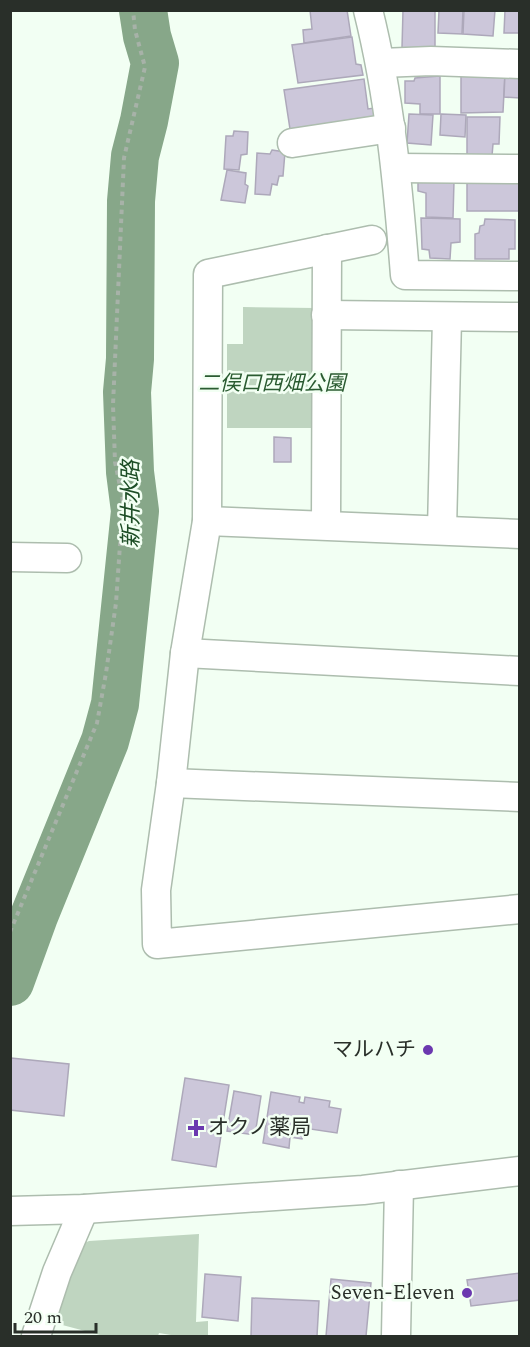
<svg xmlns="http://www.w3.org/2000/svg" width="530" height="1347" viewBox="0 0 530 1347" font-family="Spectral,'Noto Sans JP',serif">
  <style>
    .green { fill: #bfd5c0 }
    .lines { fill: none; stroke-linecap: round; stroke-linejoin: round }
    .river { stroke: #87a789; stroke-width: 48 }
    .building { fill: #ccc7da; stroke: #ada8ba; stroke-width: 1.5 }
    .minor-casing { stroke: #adbdae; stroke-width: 31 }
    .path { stroke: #a7b2a8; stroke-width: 4; stroke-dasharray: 4.5 4.5; stroke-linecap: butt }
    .minor { stroke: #fff; stroke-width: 28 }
    .poi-dot { fill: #6b38af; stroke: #f2fff3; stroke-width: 2 }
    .labels { text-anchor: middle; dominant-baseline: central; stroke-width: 5; stroke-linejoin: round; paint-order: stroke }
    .park-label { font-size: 21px; font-style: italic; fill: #2a5b31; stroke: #f2fff3 }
    .poi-label { font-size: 21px; fill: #292f29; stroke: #f2fff3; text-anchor: end }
    .water-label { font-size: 22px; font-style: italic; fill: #1d4e26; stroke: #f2fff3 }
  </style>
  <rect width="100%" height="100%" fill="#f2fff3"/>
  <!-- green -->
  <g class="green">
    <path d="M243,307L315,308V428H227V344H243Z"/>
    <path d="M199,1234L196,1322L208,1321V1336H177L159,1333L158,1336H104L51,1322L80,1245L89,1241Z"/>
  </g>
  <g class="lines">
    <!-- river -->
    <path class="river" d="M10,982L34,916L105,741L115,704L135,511L130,472L127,392L130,359L131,201L135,156L144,121L155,63L147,36L143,10"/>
  </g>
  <!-- building -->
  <g class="building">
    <path d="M310,10H347L351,36L304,43L303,30L312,29Z"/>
    <path d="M403,10H435V49L402,48Z"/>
    <path d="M439,10H463L462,34L438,33Z"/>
    <path d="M464,10H495L493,36L463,34Z"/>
    <path d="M505,10H520V33H504Z"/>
    <path d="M352,37L356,64L361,65L363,75L298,83L292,45Z"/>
    <path d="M461,73H505L503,112L461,113Z"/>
    <path d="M505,73L520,74V98L504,97Z"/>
    <path d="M440,76V114H420V104L405,103V81H414L415,78Z"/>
    <path d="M364,79L368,109L374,108L376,117L290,129L284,90Z"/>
    <path d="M409,114L433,115L431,145L407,143Z"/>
    <path d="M441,114L466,115L465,137L440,135Z"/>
    <path d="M467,117H500L499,144H493L492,156H467Z"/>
    <path d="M234,131L248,132L247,154L241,155L239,170L224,169L226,136H233Z"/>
    <path d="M272,150L285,152L283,176H279L277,185L272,184L270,195L255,194L257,153L270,154Z"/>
    <path d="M227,170L246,173L245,184L248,186L245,203L221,200Z"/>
    <rect x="467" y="175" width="53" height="36"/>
    <path d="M418,181H454L453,218L426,217V193L418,191Z"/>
    <path d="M421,218L460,219V242L451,243L450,259L430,258L429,250L422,249Z"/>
    <path d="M485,219L515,220V249H509V259H475V234L479,233L480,226L484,225Z"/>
    <path d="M274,437L291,438V462H274Z"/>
    <path d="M11,1058L69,1064L64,1116L10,1110Z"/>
    <path d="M185,1078L229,1085L216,1167L172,1160Z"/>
    <path d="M234,1091L261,1096L255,1135L227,1131Z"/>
    <path d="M271,1092L300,1097L299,1102L304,1103L305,1097L330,1101L329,1107L341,1109L337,1133L304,1128L302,1139L290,1137L289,1148L263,1143Z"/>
    <path d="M520,1273V1300L471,1306L467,1280Z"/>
    <path d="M205,1274L241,1277L238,1321L202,1317Z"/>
    <path d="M331,1279L371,1283L366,1336H326Z"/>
    <path d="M252,1298L319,1301L317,1336H251Z"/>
  </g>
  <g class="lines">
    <defs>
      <g id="minor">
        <path d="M368,10C390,98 398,186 405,275L520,276"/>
        <path d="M381,63L431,61L520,64"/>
        <path d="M292,143L391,128"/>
        <path d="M397,168L520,169"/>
        <path d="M372,240L208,274L207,521L185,653L171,783L156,890L157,944L520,909"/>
        <path d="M326,315L520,317"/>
        <path d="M207,521L520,534"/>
        <path d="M326,525L327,249"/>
        <path d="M442,530L447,318"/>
        <path d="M10,557L67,558"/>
        <path d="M185,653L520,671"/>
        <path d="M171,783L520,797"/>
        <path d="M10,1211L84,1209L363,1190L520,1171"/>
        <path d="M36,1336L57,1272L84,1209"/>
        <path d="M396,1336L399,1185"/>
      </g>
    </defs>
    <!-- minor casing -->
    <use href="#minor" class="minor-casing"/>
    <!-- path -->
    <path class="path" d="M10,932L97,723L106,673L116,603L123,501L115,462L113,405L124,158L145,67L135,30L133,10"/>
    <!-- minor -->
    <use href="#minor" class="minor"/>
  </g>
  <!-- markers -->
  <g class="poi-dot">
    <circle cx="428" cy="1050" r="6"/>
    <path d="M193 1119h6v6h6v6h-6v6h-6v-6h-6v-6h6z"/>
    <circle cx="467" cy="1293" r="6"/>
  </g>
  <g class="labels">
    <!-- park labels -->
    <g class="park-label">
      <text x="272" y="384">二俣口西畑公園</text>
    </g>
    <!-- poi labels -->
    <g class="poi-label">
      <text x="416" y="1050">マルハチ</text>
      <text x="208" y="1128" text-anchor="start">オクノ薬局</text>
      <text x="455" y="1293">Seven-Eleven</text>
    </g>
    <!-- water labels -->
    <g class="water-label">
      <text transform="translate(131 504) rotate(-90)">新井水路</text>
    </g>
  </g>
  <!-- border -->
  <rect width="530" height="1347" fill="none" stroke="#292f29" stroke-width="24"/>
  <!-- scale -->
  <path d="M15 1323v9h81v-9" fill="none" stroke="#292f29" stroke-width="3"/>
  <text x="24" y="1323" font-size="18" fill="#292f29" stroke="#f2fff3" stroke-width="4.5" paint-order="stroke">20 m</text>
</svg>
